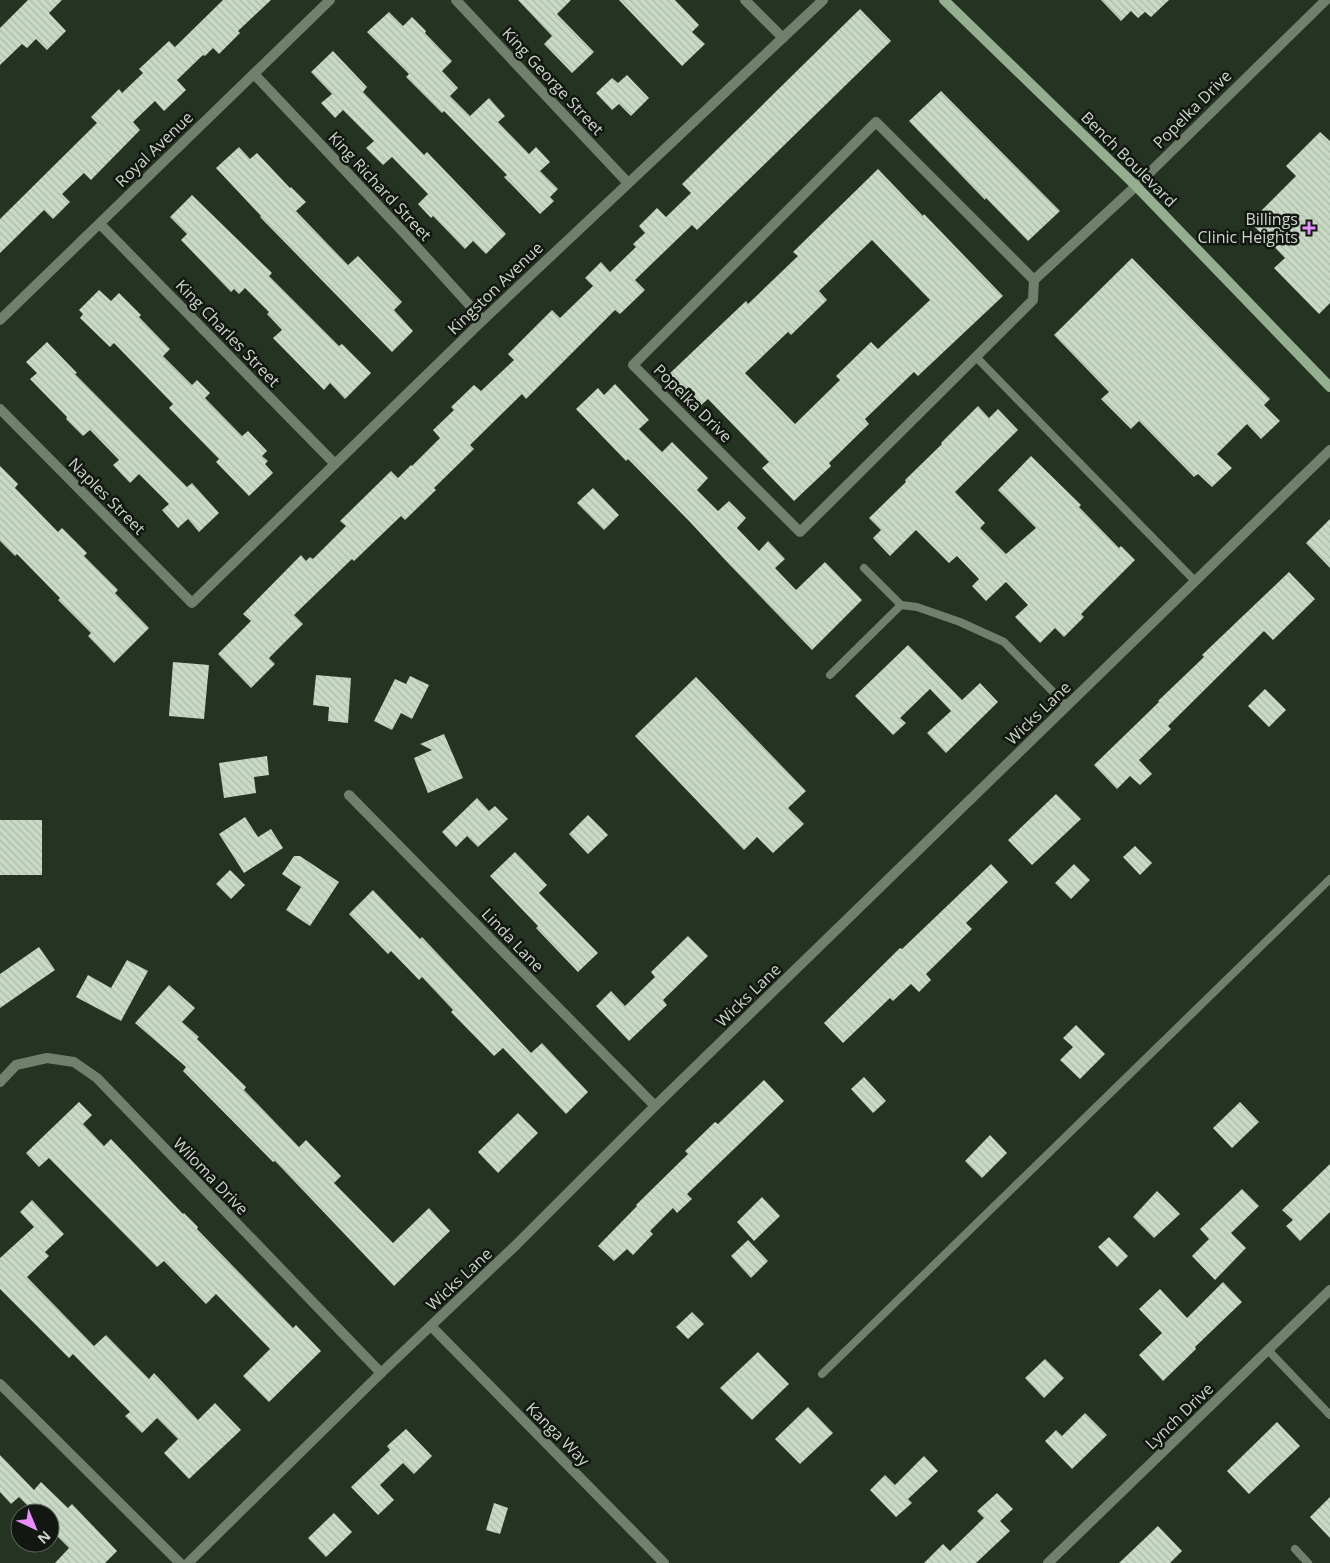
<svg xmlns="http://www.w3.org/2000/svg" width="1330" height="1563" viewBox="0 0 1330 1563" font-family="'Open Sans',sans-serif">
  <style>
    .building { fill: url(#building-back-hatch); fill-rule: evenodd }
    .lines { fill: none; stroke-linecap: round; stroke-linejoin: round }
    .service { stroke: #70806d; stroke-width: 8 }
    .minor { stroke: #70806d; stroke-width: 10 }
    .tertiary { stroke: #70806d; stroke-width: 10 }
    .secondary { stroke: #95ae8f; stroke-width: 10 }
    .poi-dot { fill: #e98dfe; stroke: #121811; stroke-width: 2 }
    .labels { text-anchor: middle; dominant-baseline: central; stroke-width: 5; stroke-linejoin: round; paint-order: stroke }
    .street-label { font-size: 16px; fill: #ced6cc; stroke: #121811 }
    .poi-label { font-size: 16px; fill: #ced6cc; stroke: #121811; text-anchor: end }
  </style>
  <defs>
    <pattern id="building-back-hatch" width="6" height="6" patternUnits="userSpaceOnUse" patternTransform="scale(1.25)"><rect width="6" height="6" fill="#c8d9c4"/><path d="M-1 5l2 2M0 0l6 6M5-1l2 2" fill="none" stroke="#acbaa9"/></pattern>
  </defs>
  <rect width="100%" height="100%" fill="#253322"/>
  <!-- building -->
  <g class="building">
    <path d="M28,0H62L49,13L66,31L47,50L36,39L27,48L22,44L0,65V28Z"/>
    <path d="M223,0H271L238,31L240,33L219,54L213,48L205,56L203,55L177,80L186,90L164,111L155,101L133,122L140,130L91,180L84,173L62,194L70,202L53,219L44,210L0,253V219L97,123L91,117L119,89L122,93L143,73L139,69L169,41L175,47Z"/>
    <path d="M518,0H571L557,14L594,52L572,73L544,44L552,36Z"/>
    <path d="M619,0H675L699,25L692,32L705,44L682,66Z"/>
    <path d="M1101,0H1169L1151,17L1145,12L1138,18L1131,11L1121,21Z"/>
    <path d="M860,9L891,41L697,230L692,225L635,280L645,290L620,314L615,310L526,399L522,394L470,445L474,449L434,488L436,490L405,520L401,516L354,561L352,559L294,615L303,624L269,658L275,664L251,688L218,654L251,621L243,614L301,555L306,561L310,557L313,559L346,526L340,521L391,471L398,478L411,465L412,466L440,438L433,430L454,410L451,407L474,385L481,391L514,360L508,354L552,310L560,318L593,286L585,278L601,262L610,272L636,247L633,244L645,233L639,226L657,208L666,217L691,193L682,184Z"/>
    <path d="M389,12L403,26L412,17L426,31L425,33L452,61L442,71L458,88L450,96L470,116L489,98L505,116L498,122L529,154L536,147L550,162L540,171L558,189L550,197L554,201L540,214L504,177L507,175L444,111L442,113L406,77L409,74L367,32Z"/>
    <path d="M333,51L367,87L363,92L424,155L427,152L506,234L486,254L473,241L465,249L433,216L431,218L418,204L428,194L392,157L383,165L366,148L374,141L343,110L335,118L321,103L332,94L311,72Z"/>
    <path d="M627,75L649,98L631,116L619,104L612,110L596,93L612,78L618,83Z"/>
    <path d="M941,91L1060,211L1028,241L986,198L985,200L909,121Z"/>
    <path d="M1320,132L1330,141V303L1319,314L1274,268L1285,258L1250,222L1296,176L1286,166Z"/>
    <path d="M239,147L250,159L257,153L290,188L291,187L306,202L296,211L348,265L358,256L402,302L394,310L413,331L392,352L260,217L261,216L216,168Z"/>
    <path d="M878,169L923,216L924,214L1003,296L918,376L914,372L865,419L869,424L829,463L831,466L794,501L762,468L769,462L708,399L698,408L667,376L746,301L748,304L798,256L793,252ZM872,240L930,300L878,349L871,342L836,376L840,380L795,424L745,373L788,332L791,335L827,300L819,291Z"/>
    <path d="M192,195L272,273L269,276L339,346L342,344L371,373L345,399L330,383L324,390L273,338L282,330L267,314L269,312L245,288L239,294L234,289L231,292L181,240L187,234L170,217Z"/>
    <path d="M1132,258L1270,399L1264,405L1280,421L1261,439L1247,424L1217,454L1232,468L1212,487L1198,474L1194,477L1139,421L1131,429L1101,399L1109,392L1054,335Z"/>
    <path d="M99,290L111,301L119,293L141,315L139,317L170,349L163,356L192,385L197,380L210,393L205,398L242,436L248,431L267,451L262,456L268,461L265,464L273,473L249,496L216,462L219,459L169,408L173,404L114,343L110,347L80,318L83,314L79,310Z"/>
    <path d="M47,342L77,373L75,374L187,487L192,483L219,513L199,532L188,519L178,528L162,510L169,504L139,474L130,483L113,465L119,460L90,430L83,436L66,419L67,417L30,379L37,373L26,362Z"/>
    <path d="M615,384L649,420L639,429L662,452L672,442L708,478L697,490L718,511L729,501L746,518L737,528L759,551L768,541L785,559L775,568L796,590L825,562L862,600L812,650L727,562L690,522L628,459L626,461L576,409L598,388L604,395Z"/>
    <path d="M978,406L989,418L998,409L1018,430L955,492L985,523L980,528L1006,554L1036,528L998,490L1031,456L1081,505L1079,507L1119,548L1121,546L1135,560L1081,614L1084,617L1064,637L1055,628L1040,643L1015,617L1028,605L1006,582L986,601L972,586L979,579L957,556L949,563L916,530L890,556L873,538L881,530L869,518L906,482L905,480L942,444L941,443Z"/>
    <path d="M0,466L18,484L15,488L58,532L62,528L87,553L84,556L118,590L115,593L149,628L114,663L88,636L91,633L58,600L60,598L17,554L15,556L0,541Z"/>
    <path d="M593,488L619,515L604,530L577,503Z"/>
    <path d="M1330,519V568L1306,543Z"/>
    <path d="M1289,572L1315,599L1273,640L1264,631L1168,726L1171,729L1139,760L1152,774L1140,785L1130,776L1117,789L1094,765L1159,702L1158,701L1204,657L1202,655Z"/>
    <path d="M908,645L962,700L980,683L998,702L946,753L927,733L951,711L930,689L900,718L906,723L893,735L855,696Z"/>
    <path d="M173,662L209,665L204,719L169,716Z"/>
    <path d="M316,675L351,678L348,723L328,721L329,707L313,705Z"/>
    <path d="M410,676L429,685L412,719L401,713L392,730L374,721L395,679L406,684Z"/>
    <path d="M696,677L806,791L788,808L804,824L773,853L757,837L744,850L635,736Z"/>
    <path d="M1265,689L1286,710L1269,727L1248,706Z"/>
    <path d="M444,734L463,778L428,793L414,758L432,750L420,744Z"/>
    <path d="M267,756L269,775L254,777L256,793L224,798L219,763Z"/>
    <path d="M1056,794L1081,819L1032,865L1008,840Z"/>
    <path d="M477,798L489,811L495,806L508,819L478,847L467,836L456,847L442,832Z"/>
    <path d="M588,815L608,835L588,854L569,834Z"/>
    <path d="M245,817L258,837L271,829L283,848L244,873L219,834Z"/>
    <rect x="0" y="820" width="42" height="55"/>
    <path d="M1135,846L1152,863L1140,875L1123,857Z"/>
    <path d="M515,852L547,885L539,893L598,953L578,972L536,928L538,926L490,876Z"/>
    <path d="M294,856H300L339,882L310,926L286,910L301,887L282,874Z"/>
    <path d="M991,864L1008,882L966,923L972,929L926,974L931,980L919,992L911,984L893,1001L890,998L843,1043L824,1023L900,948L902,949Z"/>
    <path d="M1074,864L1090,880L1071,899L1055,883Z"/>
    <path d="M230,870L245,885L231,899L216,884Z"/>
    <path d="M373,890L420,939L422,937L531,1053L542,1043L588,1092L566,1114L503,1048L494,1056L451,1012L453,1010L422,977L419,980L391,951L388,954L349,914Z"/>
    <path d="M688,936L708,956L663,1000L667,1005L629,1041L596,1006L611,991L625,1006L655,977L651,972Z"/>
    <path d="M39,947L55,970L0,1008V974Z"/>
    <path d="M127,960L148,971L121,1021L76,997L88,975L111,988Z"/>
    <path d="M169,985L195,1008L182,1022L199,1037L197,1039L246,1087L244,1090L299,1147L306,1140L341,1176L334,1183L393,1243L429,1208L450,1231L394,1286L275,1161L273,1162L183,1071L186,1067L135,1023Z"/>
    <path d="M1076,1025L1105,1054L1080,1079L1060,1060L1073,1047L1063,1038Z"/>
    <path d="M864,1077L886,1101L873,1113L851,1089Z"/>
    <path d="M764,1080L784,1101L687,1194L692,1199L677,1213L673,1208L650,1231L653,1234L633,1255L627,1249L614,1261L598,1246L637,1206L636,1205L688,1154L685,1151L715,1122L718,1124Z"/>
    <path d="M79,1102L92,1115L83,1124L104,1146L111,1139L183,1214L184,1213L198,1227L197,1229L293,1328L296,1325L321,1351L269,1402L243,1376L270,1349L216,1294L206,1304L164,1261L157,1267L49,1158L39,1167L26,1153Z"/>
    <path d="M1240,1102L1259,1122L1232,1148L1213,1128Z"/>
    <path d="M518,1113L538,1133L498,1173L478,1152Z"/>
    <path d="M990,1135L1007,1153L982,1178L965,1161Z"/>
    <path d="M1330,1164V1212L1300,1241L1286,1226L1293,1220L1282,1210Z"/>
    <path d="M1242,1189L1259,1206L1231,1233L1246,1248L1215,1280L1192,1256L1209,1239L1200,1229Z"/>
    <path d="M1157,1191L1180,1214L1154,1238L1133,1217Z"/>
    <path d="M762,1197L780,1216L754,1241L737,1222Z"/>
    <path d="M32,1200L64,1234L45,1252L49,1256L27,1277L94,1346L106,1335L149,1379L154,1373L198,1420L215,1403L241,1430L189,1479L164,1453L178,1439L157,1418L142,1433L125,1416L130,1412L73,1354L69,1358L0,1289V1258L34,1227L20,1212Z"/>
    <path d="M1109,1237L1128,1256L1117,1267L1098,1247Z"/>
    <path d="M748,1240L768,1261L751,1278L731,1256Z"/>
    <path d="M1223,1282L1242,1302L1195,1347L1196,1349L1163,1381L1139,1355L1162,1333L1139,1309L1160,1289L1187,1318Z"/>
    <path d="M692,1312L704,1324L688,1339L676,1327Z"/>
    <path d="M758,1352L789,1384L752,1420L720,1388Z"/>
    <path d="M1045,1359L1064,1378L1044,1398L1025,1378Z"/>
    <path d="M808,1407L833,1433L800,1464L775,1439Z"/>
    <path d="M1085,1413L1107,1435L1072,1469L1045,1441L1056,1430L1062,1436Z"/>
    <path d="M1277,1422L1300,1446L1249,1494L1227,1471Z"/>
    <path d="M406,1429L432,1456L414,1474L403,1463L380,1485L394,1500L378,1515L351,1487L390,1450L387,1446Z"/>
    <path d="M0,1455L34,1490L41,1482L68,1508L72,1504L117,1551L105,1563H55L69,1548L50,1529V1513H35L19,1497L11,1504L0,1492Z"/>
    <path d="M924,1456L938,1471L908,1499L912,1503L896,1517L870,1490L885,1475L895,1485Z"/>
    <path d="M997,1493L1013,1509L1000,1521L1010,1531L976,1563H924L943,1544L950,1551L984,1518L977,1511Z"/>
    <path d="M1330,1497V1538L1310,1517Z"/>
    <path d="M494,1503L508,1508L500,1534L486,1530Z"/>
    <path d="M334,1513L352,1532L326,1557L308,1538Z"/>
    <path d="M1158,1526L1182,1551L1170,1563H1119Z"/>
  </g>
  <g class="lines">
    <!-- service -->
    <g class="service">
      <path d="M976,357L1195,581"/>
      <path d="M864,568L901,605L917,607L960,622L1004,642L1067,706"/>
      <path d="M830,675L901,605"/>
      <path d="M1268,1350L1330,1415"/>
      <path d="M822,1374L1330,879"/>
      <path d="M1295,1549L1308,1563"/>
    </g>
    <!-- minor -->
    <g class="minor">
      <path d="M456,0L628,183"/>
      <path d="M745,0L783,38"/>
      <path d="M254,74L405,234L483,320"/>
      <path d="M100,224L335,464"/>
      <path d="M1034,280L876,122L633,365L800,532L1033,300L1034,280L1136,186L1326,0"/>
      <path d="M0,320L330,0"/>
      <path d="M0,409L192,603L483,320L823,0"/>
      <path d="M349,795L655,1106"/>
      <path d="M0,1082L16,1065L47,1058L74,1062L97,1078L381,1373"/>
      <path d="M431,1326L664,1563"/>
      <path d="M0,1384L180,1563"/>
      <path d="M1048,1563L1330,1290"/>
    </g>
    <!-- tertiary -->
    <path class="tertiary" d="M188,1563L381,1373L516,1245L655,1106L1330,450"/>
    <!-- secondary -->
    <path class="secondary" d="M944,0L1136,186L1330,387"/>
  </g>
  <!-- markers -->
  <path class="poi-dot" d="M1306.5 220.5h5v5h5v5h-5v5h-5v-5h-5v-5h5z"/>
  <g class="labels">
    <!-- street labels -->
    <g class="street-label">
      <text transform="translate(553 81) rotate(47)">King George Street</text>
      <text transform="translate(1192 109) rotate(-45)">Popelka Drive</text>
      <text transform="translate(154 149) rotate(-44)">Royal Avenue</text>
      <text transform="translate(1129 159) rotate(45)">Bench Boulevard</text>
      <text transform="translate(380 186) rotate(47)">King Richard Street</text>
      <text transform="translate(495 288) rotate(-44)">Kingston Avenue</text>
      <text transform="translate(228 333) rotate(46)">King Charles Street</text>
      <text transform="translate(693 403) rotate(45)">Popelka Drive</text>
      <text transform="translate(107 496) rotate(45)">Naples Street</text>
      <text transform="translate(1038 713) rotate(-44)">Wicks Lane</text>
      <text transform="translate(513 940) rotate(46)">Linda Lane</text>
      <text transform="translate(748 995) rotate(-44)">Wicks Lane</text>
      <text transform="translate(211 1176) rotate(46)">Wiloma Drive</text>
      <text transform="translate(459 1279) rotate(-43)">Wicks Lane</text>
      <text transform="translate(1179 1416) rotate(-44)">Lynch Drive</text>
      <text transform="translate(558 1434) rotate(45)">Kanga Way</text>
    </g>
    <!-- poi labels -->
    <g class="poi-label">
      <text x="1298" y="219">Billings<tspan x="1298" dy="18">Clinic Heights</tspan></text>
    </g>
  </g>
  <!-- north arrow -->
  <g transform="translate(35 1528) rotate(136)"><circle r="24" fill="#121811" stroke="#5d645c"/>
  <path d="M0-4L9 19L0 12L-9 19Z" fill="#e98dfe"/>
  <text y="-8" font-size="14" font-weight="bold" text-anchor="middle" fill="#ced6cc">N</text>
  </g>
</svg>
